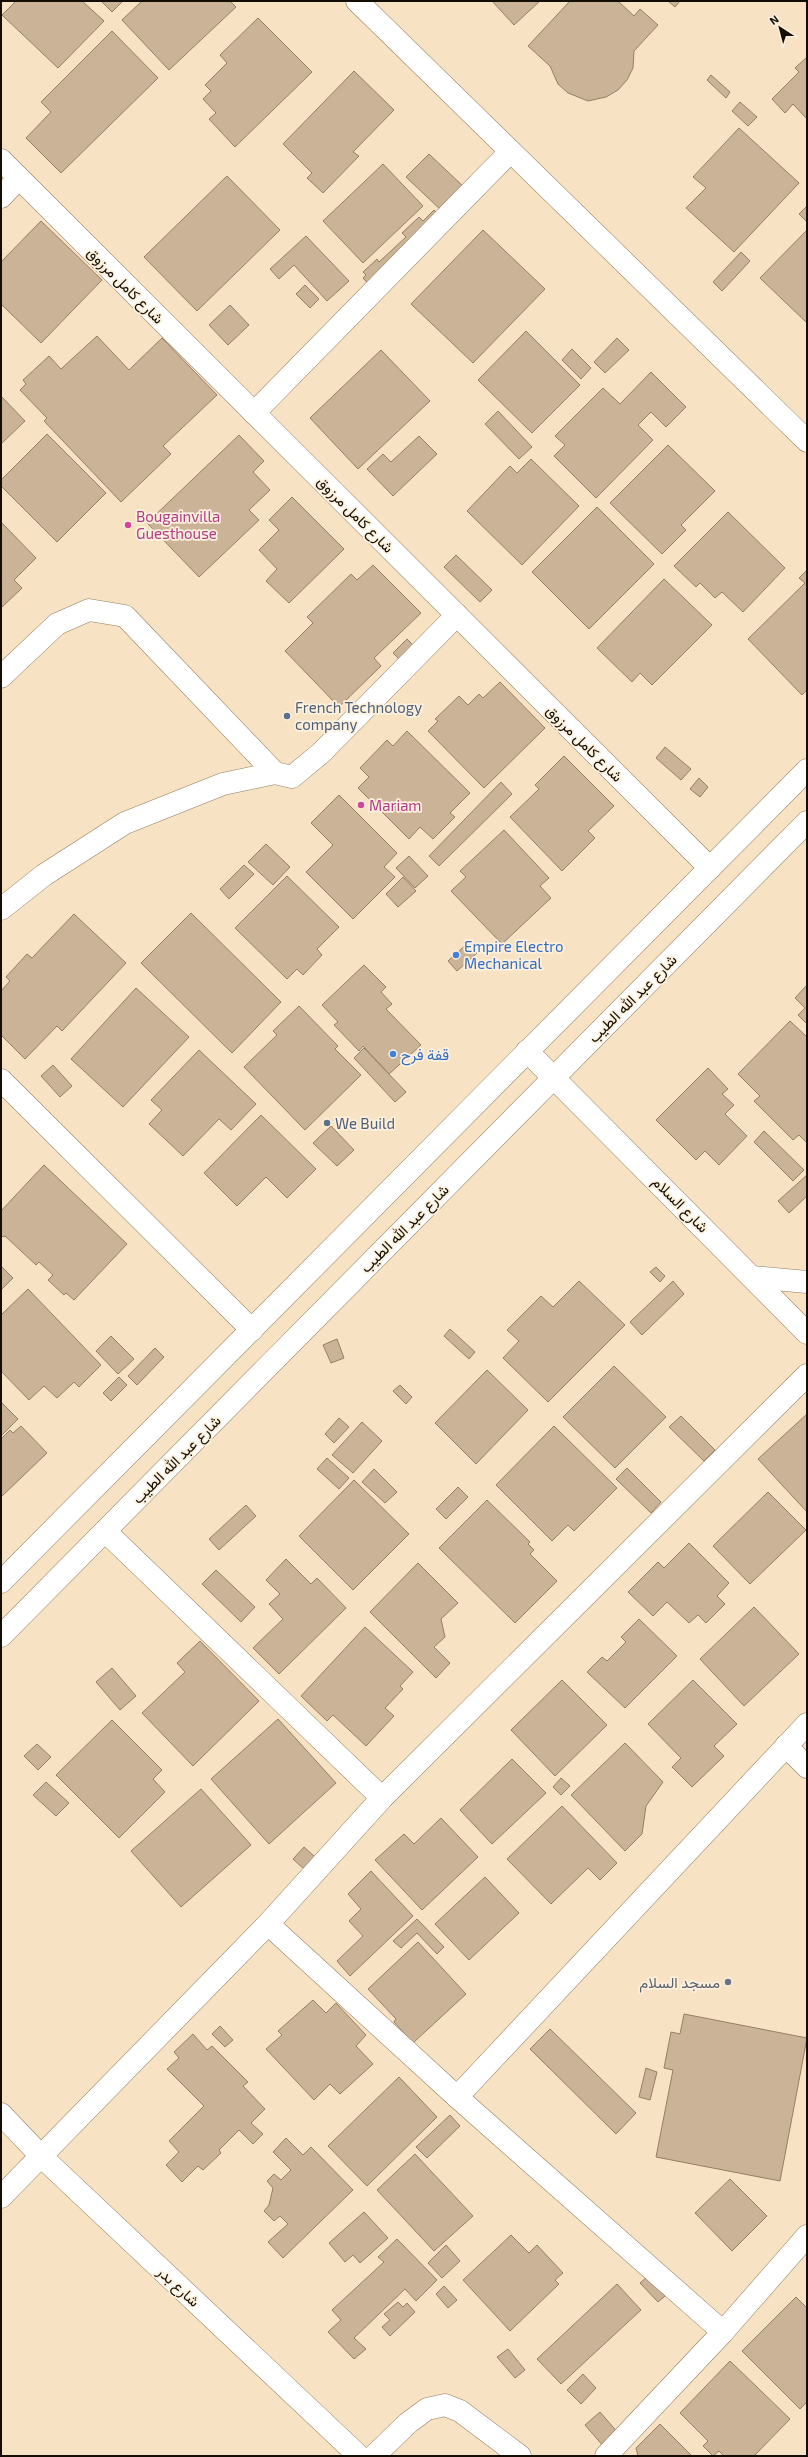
<svg xmlns="http://www.w3.org/2000/svg" width="808" height="2457" viewBox="0 0 808 2457" font-family="'Exo 2',Vazirmatn,sans-serif">
  <style>
    .building { fill: #cbb397; stroke: #957f64 }
    .lines { fill: none; stroke-linecap: round; stroke-linejoin: round }
    .minor-casing { stroke: #917e61; stroke-width: 23 }
    .major-casing { stroke: #917e61; stroke-width: 23 }
    .minor { stroke: #fff; stroke-width: 22 }
    .major { stroke: #fff; stroke-width: 22 }
    .hotel-dot { fill: #d1479c; stroke: #fdf1de; stroke-width: 1.5 }
    .service-dot { fill: #5c6f8a; stroke: #fdf1de; stroke-width: 1.5 }
    .shop-dot { fill: #3f7fe0; stroke: #fdf1de; stroke-width: 1.5 }
    .worship-dot { fill: #6b7280; stroke: #fdf1de; stroke-width: 1.5 }
    .labels { text-anchor: middle; dominant-baseline: central; stroke-width: 3.5; stroke-linejoin: round; paint-order: stroke }
    .street-label { font-size: 15px; fill: #140d04; stroke: #fdf1de }
    .hotel-label { font-size: 15px; fill: #b23c85; stroke: #fdf1de; text-anchor: start }
    .service-label { font-size: 15px; fill: #4e5e75; stroke: #fdf1de; text-anchor: start }
    .shop-label { font-size: 15px; fill: #366cbe; stroke: #fdf1de; text-anchor: start }
    .worship-label { font-size: 15px; fill: #5b616d; stroke: #fdf1de; text-anchor: end }
  </style>
  <rect width="100%" height="100%" fill="#f7e2c3"/>
  <!-- building -->
  <g class="building">
    <path d="M16,1H82L104,21L58,68L2,15Z"/>
    <path d="M101,1H123L112,12Z"/>
    <path d="M142,1H230L236,7L169,70L122,20Z"/>
    <path d="M492,1H540L514,25Z"/>
    <path d="M570,1H618L634,16L640,9L658,25L634,51L633,68L627,80L618,90L606,97L588,101L568,93L558,84L550,66L528,46Z"/>
    <path d="M668,1H680L675,7Z"/>
    <path d="M258,18L312,72L235,147L209,119L216,113L203,99L211,91L205,85L227,63L220,55Z"/>
    <path d="M112,31L158,78L61,173L26,138L51,112L41,102Z"/>
    <path d="M807,57V119L793,104L785,113L772,99L799,72L795,68Z"/>
    <path d="M354,71L394,110L353,152L359,156L323,193L307,178L312,173L283,144Z"/>
    <path d="M711,75L730,92L726,98L707,80Z"/>
    <path d="M740,102L757,117L748,126L732,111Z"/>
    <path d="M739,128L799,183L734,252L686,208L706,188L693,177Z"/>
    <path d="M429,154L465,188L442,211L406,177Z"/>
    <path d="M383,164L423,206L363,263L323,221Z"/>
    <path d="M227,176L280,230L197,311L144,257Z"/>
    <path d="M807,206V222L799,214Z"/>
    <path d="M434,210L442,219L371,287L363,278L366,275L363,272L377,259L379,262L406,237L402,233L419,217L423,221Z"/>
    <path d="M41,221L102,280L41,343L1,304V262Z"/>
    <path d="M483,230L545,289L473,363L411,304Z"/>
    <path d="M807,230V323L760,278Z"/>
    <path d="M306,236L349,281L327,301L294,265L279,279L270,269Z"/>
    <path d="M741,252L750,261L722,291L713,282Z"/>
    <path d="M305,285L319,299L310,308L296,294Z"/>
    <path d="M230,305L249,325L228,345L209,325Z"/>
    <path d="M526,331L580,385L532,433L478,380Z"/>
    <path d="M97,336L129,370L162,338L217,395L163,446L171,454L121,502L44,421L47,418L20,390L26,384L23,380L49,356L61,369Z"/>
    <path d="M617,338L629,350L605,373L594,362Z"/>
    <path d="M572,349L591,368L581,379L562,360Z"/>
    <path d="M381,350L430,401L358,469L310,418Z"/>
    <path d="M651,372L686,407L666,427L651,412L638,425L653,440L596,498L554,456L565,445L555,436L603,388L620,404Z"/>
    <path d="M1,396L25,421L1,444Z"/>
    <path d="M498,411L532,447L519,459L485,424Z"/>
    <path d="M47,434L106,493L57,542L1,486V480Z"/>
    <path d="M239,435L264,461L253,472L270,490L249,510L259,520L199,577L147,523Z"/>
    <path d="M419,436L437,454L393,496L367,469L383,454L391,462Z"/>
    <path d="M668,445L715,491L681,525L686,530L662,554L610,503Z"/>
    <path d="M531,459L579,506L522,565L467,511L510,466L517,473Z"/>
    <path d="M292,497L344,549L289,603L266,581L277,569L259,550L279,530L269,520Z"/>
    <path d="M597,507L654,564L589,629L532,572Z"/>
    <path d="M728,512L785,568L743,612L722,592L715,598L700,583L696,587L674,566Z"/>
    <path d="M1,522L36,558L14,580L22,588L1,608Z"/>
    <path d="M456,555L492,590L480,602L444,567Z"/>
    <path d="M373,565L421,613L374,658L381,666L339,707L285,651L313,623L307,617L351,574L357,580Z"/>
    <path d="M807,570V690L802,695L748,639L805,583L799,578Z"/>
    <path d="M664,579L712,625L652,685L640,673L632,682L597,648Z"/>
    <path d="M407,639L414,646L400,660L393,653Z"/>
    <path d="M500,682L545,728L484,788L428,731L438,721L435,719L459,696L468,705L479,694L483,698Z"/>
    <path d="M407,731L470,793L450,813L455,817L433,839L420,827L409,839L358,788L369,777L360,768L387,740L393,746Z"/>
    <path d="M665,747L691,769L681,780L656,758Z"/>
    <path d="M564,756L614,806L588,831L595,838L562,871L510,817L539,789L535,785Z"/>
    <path d="M699,778L708,787L700,797L690,789Z"/>
    <path d="M501,782L512,794L439,866L429,856Z"/>
    <path d="M339,795L397,853L384,867L395,877L353,919L306,872L333,845L311,823Z"/>
    <path d="M504,830L549,878L540,886L551,898L502,944L451,891L466,877L460,871Z"/>
    <path d="M266,844L290,867L273,885L248,862Z"/>
    <path d="M409,856L428,876L415,888L396,868Z"/>
    <path d="M244,865L254,874L229,899L220,889Z"/>
    <path d="M287,876L339,927L317,949L322,955L303,975L297,969L287,979L235,928Z"/>
    <path d="M403,877L416,891L398,907L386,894Z"/>
    <path d="M191,913L281,1002L232,1053L141,963Z"/>
    <path d="M74,914L126,963L62,1031L57,1026L25,1059L1,1035V991L10,981L6,977L27,954L32,958Z"/>
    <path d="M468,943L477,953L457,971L448,961Z"/>
    <path d="M364,965L386,987L381,992L392,1004L386,1009L421,1045L389,1074L363,1046L359,1051L334,1025L338,1022L322,1005Z"/>
    <path d="M807,985V1024L798,1015L805,1008L795,998Z"/>
    <path d="M136,988L189,1037L123,1107L71,1059Z"/>
    <path d="M299,1006L338,1046L335,1049L361,1075L305,1130L244,1067L277,1035L273,1031Z"/>
    <path d="M790,1021L807,1037V1143L799,1135L793,1140L754,1101L760,1096L738,1074Z"/>
    <path d="M364,1048L406,1092L395,1102L354,1058Z"/>
    <path d="M199,1050L256,1104L231,1130L219,1119L183,1156L149,1124L162,1110L151,1100Z"/>
    <path d="M53,1065L72,1086L60,1097L41,1076Z"/>
    <path d="M708,1068L728,1089L722,1094L734,1105L725,1114L747,1136L719,1165L705,1151L696,1160L656,1120Z"/>
    <path d="M261,1115L316,1169L287,1198L266,1177L237,1206L204,1173Z"/>
    <path d="M331,1126L354,1150L337,1166L313,1143Z"/>
    <path d="M764,1131L804,1170L793,1181L754,1142Z"/>
    <path d="M44,1165L127,1244L74,1300L66,1293L64,1295L48,1280L53,1275L39,1262L36,1265L5,1236L3,1237L1,1235V1211Z"/>
    <path d="M807,1175V1196L789,1213L778,1201Z"/>
    <path d="M1,1266L13,1278L1,1290Z"/>
    <path d="M656,1267L665,1276L660,1282L650,1272Z"/>
    <path d="M579,1281L625,1325L548,1402L503,1358L519,1341L507,1330L541,1296L553,1307Z"/>
    <path d="M673,1281L684,1294L642,1335L630,1322Z"/>
    <path d="M28,1289L101,1365L79,1387L74,1382L57,1398L44,1386L29,1400L1,1371V1315Z"/>
    <path d="M450,1329L475,1352L469,1359L444,1336Z"/>
    <path d="M111,1336L134,1359L118,1374L96,1351Z"/>
    <path d="M337,1339L344,1358L331,1363L323,1345Z"/>
    <path d="M155,1348L164,1357L137,1385L128,1376Z"/>
    <path d="M614,1366L666,1417L615,1468L563,1417Z"/>
    <path d="M487,1370L528,1410L476,1464L435,1423Z"/>
    <path d="M119,1377L127,1385L111,1401L103,1393Z"/>
    <path d="M400,1385L412,1397L406,1404L393,1391Z"/>
    <path d="M1,1402L18,1419L1,1436Z"/>
    <path d="M807,1414V1512L758,1459Z"/>
    <path d="M681,1416L715,1450L704,1461L669,1427Z"/>
    <path d="M339,1418L349,1427L334,1443L325,1434Z"/>
    <path d="M362,1422L382,1441L353,1473L332,1455Z"/>
    <path d="M21,1426L47,1453L1,1497V1439L10,1430L13,1433Z"/>
    <path d="M554,1426L617,1488L574,1531L568,1525L552,1541L496,1485Z"/>
    <path d="M327,1458L349,1478L339,1489L317,1469Z"/>
    <path d="M627,1468L661,1502L651,1513L616,1479Z"/>
    <path d="M374,1469L397,1492L385,1503L362,1482Z"/>
    <path d="M354,1480L409,1534L353,1590L299,1536Z"/>
    <path d="M458,1487L468,1497L446,1519L436,1509Z"/>
    <path d="M768,1492L806,1530L750,1584L713,1546Z"/>
    <path d="M487,1500L530,1542L528,1544L534,1550L530,1554L557,1581L515,1623L439,1548Z"/>
    <path d="M246,1505L256,1516L219,1550L209,1539Z"/>
    <path d="M689,1543L729,1583L717,1596L725,1604L706,1623L698,1615L689,1623L667,1602L653,1616L628,1592L658,1562L664,1568Z"/>
    <path d="M286,1559L311,1584L317,1578L346,1608L279,1674L253,1648L283,1619L269,1604L280,1594L266,1580Z"/>
    <path d="M418,1563L458,1603L441,1619L445,1637L434,1647L450,1663L436,1678L370,1612Z"/>
    <path d="M216,1570L255,1607L241,1622L202,1584Z"/>
    <path d="M754,1607L799,1654L744,1706L700,1659Z"/>
    <path d="M639,1619L677,1656L625,1708L587,1672L602,1657L607,1661L626,1642L621,1637Z"/>
    <path d="M365,1627L413,1672L400,1686L403,1689L385,1708L394,1716L366,1746L333,1715L327,1721L301,1696Z"/>
    <path d="M200,1641L259,1701L193,1766L142,1713L185,1672L177,1663Z"/>
    <path d="M112,1668L136,1696L120,1710L96,1682Z"/>
    <path d="M562,1680L607,1725L555,1776L511,1730Z"/>
    <path d="M693,1680L737,1724L714,1746L724,1756L692,1787L672,1767L681,1758L648,1724Z"/>
    <path d="M278,1719L336,1783L269,1844L211,1779Z"/>
    <path d="M112,1720L162,1770L153,1779L165,1792L119,1838L56,1775Z"/>
    <path d="M625,1743L663,1782L646,1806L642,1834L625,1851L571,1795Z"/>
    <path d="M37,1744L51,1757L38,1770L24,1756Z"/>
    <path d="M512,1759L546,1793L492,1844L460,1810Z"/>
    <path d="M561,1778L570,1786L561,1795L553,1787Z"/>
    <path d="M46,1782L69,1803L56,1816L33,1795Z"/>
    <path d="M201,1789L251,1845L181,1907L131,1851Z"/>
    <path d="M562,1806L617,1863L600,1880L588,1868L551,1904L507,1859Z"/>
    <path d="M441,1818L478,1857L422,1910L375,1860L404,1834L414,1844Z"/>
    <path d="M304,1847L315,1857L304,1869L293,1859Z"/>
    <path d="M371,1871L413,1916L350,1976L337,1961L363,1936L349,1921L361,1909L348,1894Z"/>
    <path d="M485,1877L519,1913L469,1960L435,1924Z"/>
    <path d="M417,1919L444,1947L437,1954L417,1933L401,1948L393,1941Z"/>
    <path d="M418,1942L466,1994L413,2043L394,2022L396,2019L368,1989Z"/>
    <path d="M313,2000L326,2013L336,2003L366,2035L356,2046L373,2064L340,2094L330,2084L314,2100L266,2049L282,2035L278,2031Z"/>
    <path d="M684,2014L807,2038L780,2181L656,2157L673,2070L664,2068L671,2032L680,2034Z"/>
    <path d="M220,2026L233,2040L225,2047L212,2034Z"/>
    <path d="M550,2029L636,2113L616,2134L530,2049Z"/>
    <path d="M193,2034L207,2050L212,2046L248,2082L243,2086L265,2109L251,2123L263,2134L253,2144L239,2130L219,2150L221,2153L203,2170L198,2166L182,2182L166,2165L179,2152L169,2141L204,2106L167,2069L179,2058L174,2052Z"/>
    <path d="M646,2068L657,2072L650,2100L639,2097Z"/>
    <path d="M399,2077L437,2117L367,2186L328,2146Z"/>
    <path d="M450,2115L460,2126L427,2158L416,2147Z"/>
    <path d="M286,2138L303,2155L311,2147L353,2190L283,2258L268,2242L288,2224L280,2216L274,2221L264,2211L269,2205L273,2188L267,2181L274,2174L281,2180L291,2170L273,2152Z"/>
    <path d="M415,2154L473,2216L434,2251L377,2190Z"/>
    <path d="M730,2179L767,2216L732,2251L695,2213Z"/>
    <path d="M364,2212L388,2238L360,2263L353,2255L345,2262L329,2243Z"/>
    <path d="M511,2235L529,2253L537,2245L563,2273L555,2280L559,2284L510,2331L463,2280Z"/>
    <path d="M397,2239L437,2280L416,2301L405,2289L354,2338L366,2349L354,2359L328,2332L341,2320L332,2310L384,2262L378,2257Z"/>
    <path d="M446,2245L460,2261L442,2278L428,2263Z"/>
    <path d="M647,2277L665,2296L658,2302L640,2283Z"/>
    <path d="M617,2284L641,2310L561,2384L537,2359Z"/>
    <path d="M444,2286L457,2300L448,2308L436,2294Z"/>
    <path d="M796,2297L807,2308V2402L800,2409L742,2351Z"/>
    <path d="M398,2302L403,2307L407,2303L415,2312L390,2336L382,2327L390,2320L384,2314Z"/>
    <path d="M508,2349L525,2370L515,2378L497,2357Z"/>
    <path d="M730,2361L790,2419L754,2456H724L719,2451L713,2456L703,2446L708,2441L680,2413Z"/>
    <path d="M583,2374L596,2388L581,2404L567,2390Z"/>
    <path d="M600,2412L619,2434L604,2447L585,2425Z"/>
    <path d="M660,2424L692,2456H638L636,2448Z"/>
  </g>
  <g class="lines">
    <defs>
      <g id="minor">
        <path d="M357,1L807,441"/>
        <path d="M1,160L710,868"/>
        <path d="M1,197L19,178"/>
        <path d="M254,413L510,152"/>
        <path d="M1,677L57,624L89,610L125,616L275,773L292,777L321,753L457,615"/>
        <path d="M1,909L44,875L125,823L223,784L275,773"/>
        <path d="M527,1051L807,1333"/>
        <path d="M1,1080L252,1330"/>
        <path d="M752,1277L807,1282"/>
        <path d="M105,1531L382,1798"/>
        <path d="M786,1746L807,1767"/>
        <path d="M268,1924L457,2097L723,2332"/>
        <path d="M457,2097L807,1724"/>
        <path d="M1,2114L42,2157L359,2456"/>
        <path d="M1,2197L268,1924L382,1798L807,1375"/>
        <path d="M374,2456L408,2423L427,2409L445,2405L460,2411L520,2456"/>
        <path d="M606,2456L723,2332L807,2236"/>
      </g>
      <g id="major">
        <path d="M1,1582L807,770"/>
        <path d="M1,1636L807,822"/>
      </g>
    </defs>
    <!-- minor casing -->
    <use href="#minor" class="minor-casing"/>
    <!-- major casing -->
    <use href="#major" class="major-casing"/>
    <!-- minor -->
    <use href="#minor" class="minor"/>
    <!-- major -->
    <use href="#major" class="major"/>
  </g>
  <!-- markers -->
  <g class="hotel-dot">
    <circle cx="128" cy="525" r="4"/>
    <circle cx="361" cy="805" r="4"/>
  </g>
  <g class="service-dot">
    <circle cx="287" cy="716" r="4"/>
    <circle cx="327" cy="1123" r="4"/>
  </g>
  <g class="shop-dot">
    <circle cx="456" cy="955" r="4"/>
    <circle cx="393" cy="1054" r="4"/>
  </g>
  <circle class="worship-dot" cx="728" cy="1982" r="4"/>
  <g class="labels">
    <!-- street labels -->
    <g class="street-label">
      <text transform="translate(126 285) rotate(45)">شارع كامل مرزوق</text>
      <text transform="translate(356 514) rotate(45)">شارع كامل مرزوق</text>
      <text transform="translate(585 743) rotate(45)">شارع كامل مرزوق</text>
      <text transform="translate(632 998) rotate(-45)">شارع عبد الله الطيب</text>
      <text transform="translate(681 1204) rotate(45)">شارع السلام</text>
      <text transform="translate(404 1228) rotate(-45)">شارع عبد الله الطيب</text>
      <text transform="translate(176 1459) rotate(-45)">شارع عبد الله الطيب</text>
      <text transform="translate(179 2286) rotate(43)">شارع بدر</text>
    </g>
    <!-- hotel labels -->
    <g class="hotel-label">
      <text x="136" y="516">Bougainvilla<tspan x="136" dy="17">Guesthouse</tspan></text>
      <text x="369" y="805">Mariam</text>
    </g>
    <!-- service labels -->
    <g class="service-label">
      <text x="295" y="707">French Technology<tspan x="295" dy="17">company</tspan></text>
      <text x="335" y="1123">We Build</text>
    </g>
    <!-- shop labels -->
    <g class="shop-label">
      <text x="464" y="946">Empire Electro<tspan x="464" dy="17">Mechanical</tspan></text>
      <text x="401" y="1054">قفة فرح</text>
    </g>
    <!-- worship labels -->
    <g class="worship-label">
      <text x="720" y="1982">مسجد السلام</text>
    </g>
  </g>
  <!-- border -->
  <rect width="808" height="2457" fill="none" stroke="#140d04" stroke-width="4"/>
  <!-- north arrow -->
  <g transform="translate(780 28) rotate(324)" stroke="#fdf1de" stroke-width="3" paint-order="stroke">
  <path d="M0-3L7 15L0 10L-7 15Z" fill="#140d04"/>
  <text y="-6" font-size="11" font-weight="bold" text-anchor="middle" fill="#140d04">N</text>
  </g>
</svg>
